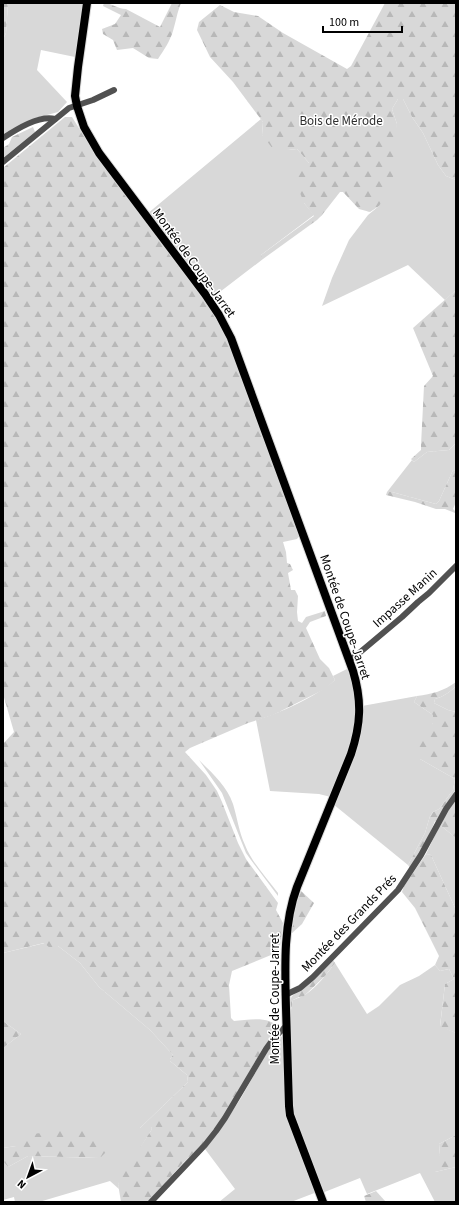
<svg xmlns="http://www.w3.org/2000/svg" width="459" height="1205" viewBox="0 0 459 1205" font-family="'Source Sans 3',sans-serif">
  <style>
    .green { fill: #d8d8d8 }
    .forest { fill: url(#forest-firs) }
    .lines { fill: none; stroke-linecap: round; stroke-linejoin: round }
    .major-casing { stroke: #dbdbdb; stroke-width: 10 }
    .minor { stroke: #515151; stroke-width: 6 }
    .major { stroke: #000; stroke-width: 8 }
    .labels { text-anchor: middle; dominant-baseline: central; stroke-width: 3; stroke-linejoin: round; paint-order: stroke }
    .park-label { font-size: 13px; fill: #2f2f2f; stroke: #fff }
    .street-label { font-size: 13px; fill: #000; stroke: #fff }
  </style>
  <defs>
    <pattern id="forest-firs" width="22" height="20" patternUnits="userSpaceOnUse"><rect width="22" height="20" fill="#d8d8d8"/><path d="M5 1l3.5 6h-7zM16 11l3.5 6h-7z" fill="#b8b8b8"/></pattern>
  </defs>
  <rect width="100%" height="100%" fill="#fff"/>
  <!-- green -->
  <g class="green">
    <path d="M8,3H84L75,57L41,50L37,70L67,102L58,112L36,118L3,134V39L6,33Z"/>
    <path d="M398,99H403L412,117L423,133L438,165L446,176L456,180V290L445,300L408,265L322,306L332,278L349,240L368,215L379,206L397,124L392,109Z"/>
    <path d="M261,119L263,122L262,135L288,150L297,149L309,163L304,203L314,215L261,255V259H263L212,298L147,214Z"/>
    <path d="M456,443V471L453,470L439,501L436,504L392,492H387L412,460L414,462L427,452L449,450Z"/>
    <path d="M349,668L357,709L352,743L331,797L319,794L270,791L256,720C281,713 315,697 335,680L333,676Z"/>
    <path d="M456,686V712L448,710L434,703L435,699C443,697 450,692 456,686Z"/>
    <path d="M417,696L414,702L433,715V723L420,759L455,779L453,790L439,809L433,812L430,816L425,833L408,865L333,804C344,778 368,734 362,706Z"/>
    <path d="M199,760C212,773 227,786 233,804C237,817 239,832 245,845C252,863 267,878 278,893V896L251,860L246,853L222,793Z"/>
    <path d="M440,825L456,838V910L431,855L426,854Z"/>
    <path d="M45,943L58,946L80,963L99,987L150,1030L173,1055L170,1059V1061L187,1075L188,1082L140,1128L151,1127L152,1129L118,1184L119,1189L110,1181L39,1202H15L14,1197L3,1200V1161L8,1167L28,1156L100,1158L16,1146L3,1148V1048L21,1034L3,1021V953Z"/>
    <path d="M335,963L367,1014L379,1006L400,985L419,976L435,965L440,971L449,969L454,979L445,984L440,1026L456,1033V1135L439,1144L440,1155L435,1172L456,1167V1202H435L420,1173L367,1194L360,1178L322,1193L297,1126L292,1108L289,1011L291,1010L293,1000C297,998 302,997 305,995C317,987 326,975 335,963Z"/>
    <path d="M280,1036L282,1037L284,1040L285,1087L317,1192L291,1202H219L235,1189L205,1149L222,1127L241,1098L266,1054L278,1037Z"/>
  </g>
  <!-- forest -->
  <g class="forest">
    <path d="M3,3H8L6,33L3,39Z"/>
    <path d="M104,3C112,3 117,9 126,9L160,27L172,3H181C177,13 176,21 173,31C170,41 164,50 158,59L149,58L133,48L117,50L113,40L103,34L102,29L115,24L121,15L103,6Z"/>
    <path d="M385,3H456V180L446,176L438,165L423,133L412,117L403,99H398L392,109L397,124L395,170L390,189L379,206L370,212L359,209L343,192H340L322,215L317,220L263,259H261V255L314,216L304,203L295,180L300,167L309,163L297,149L288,150L273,149L262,135L263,122L233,82L210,57L197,30L199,22L220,5L234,12L258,16L283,33L347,69L351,66Z"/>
    <path d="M65,117H72L87,141L206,303L219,322L227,338L300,535L297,539L283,542L286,552L287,563L290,564L293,570L288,573L291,590H295L298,596L297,612L298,621L302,623L306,617L325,611L326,616L310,622L306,628L320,659L329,668L335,680L325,689L273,715L248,723L190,748L185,752L206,775L217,791L222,802L238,843L246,859L278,903L276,910L283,923L280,948L271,955L232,971L229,985L231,1018L234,1021C248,1020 271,1015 279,1029L263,1048L225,1114L201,1146L182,1164L148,1202H121L118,1184L124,1168L141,1146L152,1129L151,1127L140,1134L138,1132L140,1128L188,1082L187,1075L170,1061V1059L173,1055L150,1030L99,987L80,963L58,946L50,948L44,943L3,953V744L14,732L3,694V168Z"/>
    <path d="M33,127L35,132L3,158V148L9,144L12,137Z"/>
    <path d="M456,290V443L449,450L427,452L414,462L411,459L421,450V445L424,386L433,376L413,328Z"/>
    <path d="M453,470L456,471V502L453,509L455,511V513L445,509H436L415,502L386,495L387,492H392L436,504L439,501Z"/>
    <path d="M456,682V686C450,692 443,697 435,699L434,703L448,710L456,712V838L435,821C428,838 421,853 410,868L408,865L425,833L430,816L433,812L439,809L453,790L455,779L420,759L414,751L433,723V715L414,702L417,696C432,694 444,691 456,682Z"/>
    <path d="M426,854L431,855L456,910V1033L440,1027L445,984L454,979L449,969L440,971L435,965L439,956L415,908L402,892L404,886Z"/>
    <path d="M300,890L314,903L302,924L291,934V919Z"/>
    <path d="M333,960L335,963L325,976L304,996L299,997L293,1000L291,1010L289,1011L290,1000L292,996Z"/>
    <path d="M3,1021L21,1034L3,1048Z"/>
    <path d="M95,1127L107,1151L100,1158L28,1156L8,1167L3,1161V1148L16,1146L23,1135Z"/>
    <path d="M456,1135V1167L435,1172L434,1160L440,1155L439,1144Z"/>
    <path d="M376,1191L386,1202H366L364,1196Z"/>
  </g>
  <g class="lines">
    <defs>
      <path id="major" d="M87,3L78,67L75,96L77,106L84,127L99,153L205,294L219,315L231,338L353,671C362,701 361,724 351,754L297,887C283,925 285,968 286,1008C287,1040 288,1073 289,1106L290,1115L323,1202"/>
    </defs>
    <!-- major casing -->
    <use href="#major" class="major-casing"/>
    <!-- minor -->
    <g class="minor">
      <path d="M3,138C17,129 39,115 55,119"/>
      <path d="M3,162L69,108L93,100L114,90"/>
      <path d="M349,660L358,654L402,617L418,602L429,593L456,566"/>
      <path d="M285,995L300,988L313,977L398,890L421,855L446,809L456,795"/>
      <path d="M151,1202L205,1145L216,1131L225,1118L266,1049L274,1038L286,1026"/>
    </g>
    <!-- major -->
    <use href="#major" class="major"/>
  </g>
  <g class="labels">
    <!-- park labels -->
    <g class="park-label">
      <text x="341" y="121">Bois de Mérode</text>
    </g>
    <!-- street labels -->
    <g class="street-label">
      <text transform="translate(194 263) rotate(54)">Montée de Coupe-Jarret</text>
      <text transform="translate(405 598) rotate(-42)">Impasse Manin</text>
      <text transform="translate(345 617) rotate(71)">Montée de Coupe-Jarret</text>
      <text transform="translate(349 923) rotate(-46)">Montée des Grands Prés</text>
      <text transform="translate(275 999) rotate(-90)">Montée de Coupe-Jarret</text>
    </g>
  </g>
  <!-- border -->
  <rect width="459" height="1205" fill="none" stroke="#000000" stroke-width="8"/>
  <!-- north arrow -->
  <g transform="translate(28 1177) rotate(221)" stroke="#ffffff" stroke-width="3" paint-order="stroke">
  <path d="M0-3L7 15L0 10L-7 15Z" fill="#000000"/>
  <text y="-6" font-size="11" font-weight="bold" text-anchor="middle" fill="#000000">N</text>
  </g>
  <!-- scale -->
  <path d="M323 26v6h79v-6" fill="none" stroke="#000000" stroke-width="2"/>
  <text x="329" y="26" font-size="12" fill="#000000" stroke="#ffffff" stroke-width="3" paint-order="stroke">100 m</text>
</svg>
